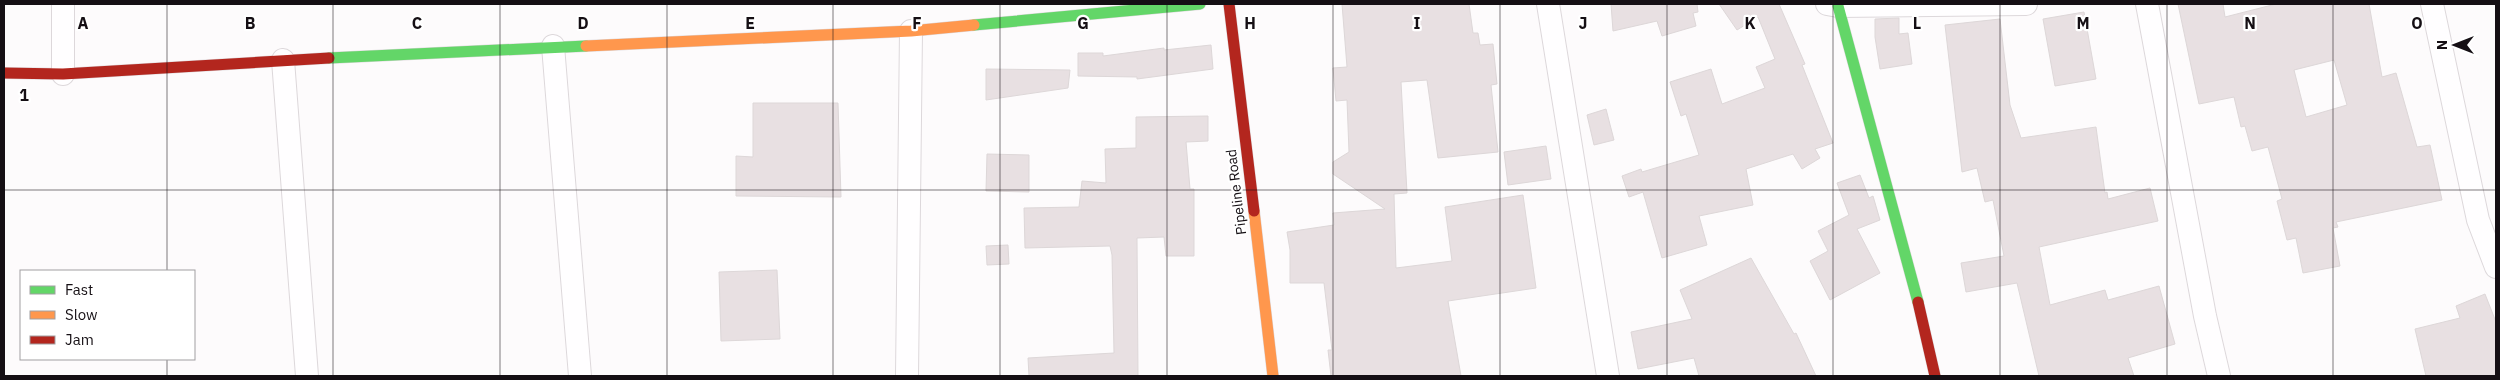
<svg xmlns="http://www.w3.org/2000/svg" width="2500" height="380" viewBox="0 0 2500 380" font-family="'IBM Plex Sans',sans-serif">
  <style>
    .building { fill: #e8e0e2; stroke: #ddd7d8; fill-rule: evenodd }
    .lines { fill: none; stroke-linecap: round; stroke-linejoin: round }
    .street-casing { stroke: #ddd8db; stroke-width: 24 }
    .fast-casing { stroke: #ddd8db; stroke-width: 12 }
    .slow-casing { stroke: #ddd8db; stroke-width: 12 }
    .jam-casing { stroke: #ddd8db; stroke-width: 12 }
    .street { stroke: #fffeff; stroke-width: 22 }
    .fast { stroke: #63d668; stroke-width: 11 }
    .slow { stroke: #ff974d; stroke-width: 11 }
    .jam { stroke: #b3261e; stroke-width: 11 }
    .grid { fill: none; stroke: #150f14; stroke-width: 1; stroke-opacity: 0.55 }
    .labels { text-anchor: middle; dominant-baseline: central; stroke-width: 4.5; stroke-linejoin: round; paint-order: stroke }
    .street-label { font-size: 14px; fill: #150f14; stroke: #fff }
    .grid-label { font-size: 16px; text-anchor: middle; font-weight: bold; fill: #150f14; stroke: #fff; stroke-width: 4.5; stroke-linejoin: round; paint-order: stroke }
  </style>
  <rect width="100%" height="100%" fill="#fdfbfc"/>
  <!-- building -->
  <g class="building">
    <path d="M1342,4H1469L1473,33H1478L1480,45L1493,44L1497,84L1491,85L1498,152L1438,158L1427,80L1401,82L1407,193L1394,194L1396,268L1452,261L1445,207L1523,195L1536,288L1448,301L1461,376H1331L1328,350H1332L1324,283H1290V250L1287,232L1334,225L1333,213L1385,209L1333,174V162L1349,152L1347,100L1336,101L1333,68L1347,67Z"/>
    <path d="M1611,4H1697L1698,12L1693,13L1696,26L1662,36L1657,21L1613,31Z"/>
    <path d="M1719,4H1779L1805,64L1802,65L1833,143L1815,149L1820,158L1802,169L1793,154L1746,169L1753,205L1699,216L1707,245L1662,258L1643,192L1629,197L1622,176L1641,169L1642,172L1699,155L1686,114L1681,116L1670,82L1711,69L1722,104L1765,88L1756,67L1775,59L1758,17L1737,30Z"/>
    <path d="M2178,4H2223L2225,17L2276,4H2369L2382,77L2396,73L2417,147L2430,145L2442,200L2336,222L2338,227L2333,228L2340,266L2303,273L2296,238L2287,240L2277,201L2282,199L2268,147L2252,151L2245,126L2241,127L2234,97L2199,104ZM2334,60L2347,105L2306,117L2294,70Z"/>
    <path d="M2084,12L2096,79L2055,86L2043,19Z"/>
    <path d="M1899,18V34L1908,33L1912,64L1880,69L1875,37V19Z"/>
    <path d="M2000,19L2010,105L2021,138L2096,127L2105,193L2107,192L2108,199L2150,188L2158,221L2039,247L2050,305L2105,290L2108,300L2159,286L2175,344L2128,358L2134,376H2039L2017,283L1966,292L1961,263L2004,256L1993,200L1985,202L1977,168L1962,172L1945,25Z"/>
    <path d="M1211,45L1213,69L1137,79V77L1078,76V53H1103V56L1164,48V50Z"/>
    <path d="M986,69L1070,70L1068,88L986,100Z"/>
    <path d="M753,103H838L841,197L736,196V156L753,157Z"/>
    <path d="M1606,109L1614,140L1594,145L1587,115Z"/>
    <path d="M1208,116V141L1186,142L1190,189H1194V256H1166L1164,237L1137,238L1138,376H1029L1028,358L1114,353L1112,255L1110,246L1025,248L1024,208L1079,207L1082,181L1106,183L1105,149L1136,148V117Z"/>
    <path d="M1546,146L1551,179L1508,185L1504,152Z"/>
    <path d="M987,154L1029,155V192L986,191Z"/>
    <path d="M1860,175L1869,198L1873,196L1880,220L1857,229L1880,273L1830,300L1810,261L1828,251L1818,231L1849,215L1837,183Z"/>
    <path d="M1008,245L1009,264L987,265L986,246Z"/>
    <path d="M1751,258L1794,334L1796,333L1816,376H1699L1694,358L1638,369L1631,332L1692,319L1680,290Z"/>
    <path d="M777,270L780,339L721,341L719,272Z"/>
    <path d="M2485,294L2496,322V376H2426L2415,329L2460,318L2456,306Z"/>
  </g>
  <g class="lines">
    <defs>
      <g id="street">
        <path d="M1548,4L1608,376"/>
        <path d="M1827,4L1838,6L2026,4"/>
        <path d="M2147,4L2205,316L2219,376"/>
        <path d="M2432,4L2478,220L2496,267"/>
        <path d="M553,46L580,376"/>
        <path d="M283,60L307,376"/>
        <path d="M63,74V4"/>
        <path d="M907,376L911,31"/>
      </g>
      <g id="fast">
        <path d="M1838,6L1918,302"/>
        <path d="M974,25L1200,4"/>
        <path d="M329,58L586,46"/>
      </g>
      <g id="slow">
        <path d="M586,46L911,31L974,25"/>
        <path d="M1254,211L1273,376"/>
      </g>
      <g id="jam">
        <path d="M1229,4L1254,211"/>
        <path d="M4,73L63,74L329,58"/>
        <path d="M1918,302L1935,376"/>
      </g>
    </defs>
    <!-- street casing -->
    <use href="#street" class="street-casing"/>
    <!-- fast casing -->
    <use href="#fast" class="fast-casing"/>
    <!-- slow casing -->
    <use href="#slow" class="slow-casing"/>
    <!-- jam casing -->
    <use href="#jam" class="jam-casing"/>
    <!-- street -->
    <use href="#street" class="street"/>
    <!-- fast -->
    <use href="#fast" class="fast"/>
    <!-- slow -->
    <use href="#slow" class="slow"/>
    <!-- jam -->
    <use href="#jam" class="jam"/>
  </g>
  <!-- grid -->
  <path class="grid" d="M167,4V271M333,4V376M500,4V376M667,4V376M833,4V376M1000,4V376M1167,4V376M1333,4V376M1500,4V376M1667,4V376M1833,4V376M2000,4V376M2167,4V376M2333,4V376M4,190H2496M167,359V376"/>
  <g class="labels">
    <!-- street labels -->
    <g class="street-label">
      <text transform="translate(1236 192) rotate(-97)">Pipeline Road</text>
    </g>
  </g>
  <g class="grid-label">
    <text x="83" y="29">A</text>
    <text x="250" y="29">B</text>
    <text x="417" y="29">C</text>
    <text x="583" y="29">D</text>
    <text x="750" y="29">E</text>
    <text x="917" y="29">F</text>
    <text x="1083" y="29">G</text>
    <text x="1250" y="29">H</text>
    <text x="1417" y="29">I</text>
    <text x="1583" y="29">J</text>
    <text x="1750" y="29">K</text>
    <text x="1917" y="29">L</text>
    <text x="2083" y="29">M</text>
    <text x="2250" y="29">N</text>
    <text x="2417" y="29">O</text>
    <text x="24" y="101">1</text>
  </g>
  <!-- border -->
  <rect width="2500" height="380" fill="none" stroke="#150f14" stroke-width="10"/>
  <!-- legend -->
  <rect x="20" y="270" width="175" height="90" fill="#ffffff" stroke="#a19fa1"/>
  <rect x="30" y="286" width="25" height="8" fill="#63d668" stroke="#a19fa1"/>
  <text x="65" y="295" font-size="15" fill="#150f14">Fast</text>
  <rect x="30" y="311" width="25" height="8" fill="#ff974d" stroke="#a19fa1"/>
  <text x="65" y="320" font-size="15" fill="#150f14">Slow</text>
  <rect x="30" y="336" width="25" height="8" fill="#b3261e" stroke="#a19fa1"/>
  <text x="65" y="345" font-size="15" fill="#150f14">Jam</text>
  <!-- north arrow -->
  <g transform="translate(2455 45) rotate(270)" stroke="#ffffff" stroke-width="4" paint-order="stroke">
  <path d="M0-4L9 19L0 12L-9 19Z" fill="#150f14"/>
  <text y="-8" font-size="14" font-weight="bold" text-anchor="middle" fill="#150f14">N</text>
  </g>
</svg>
